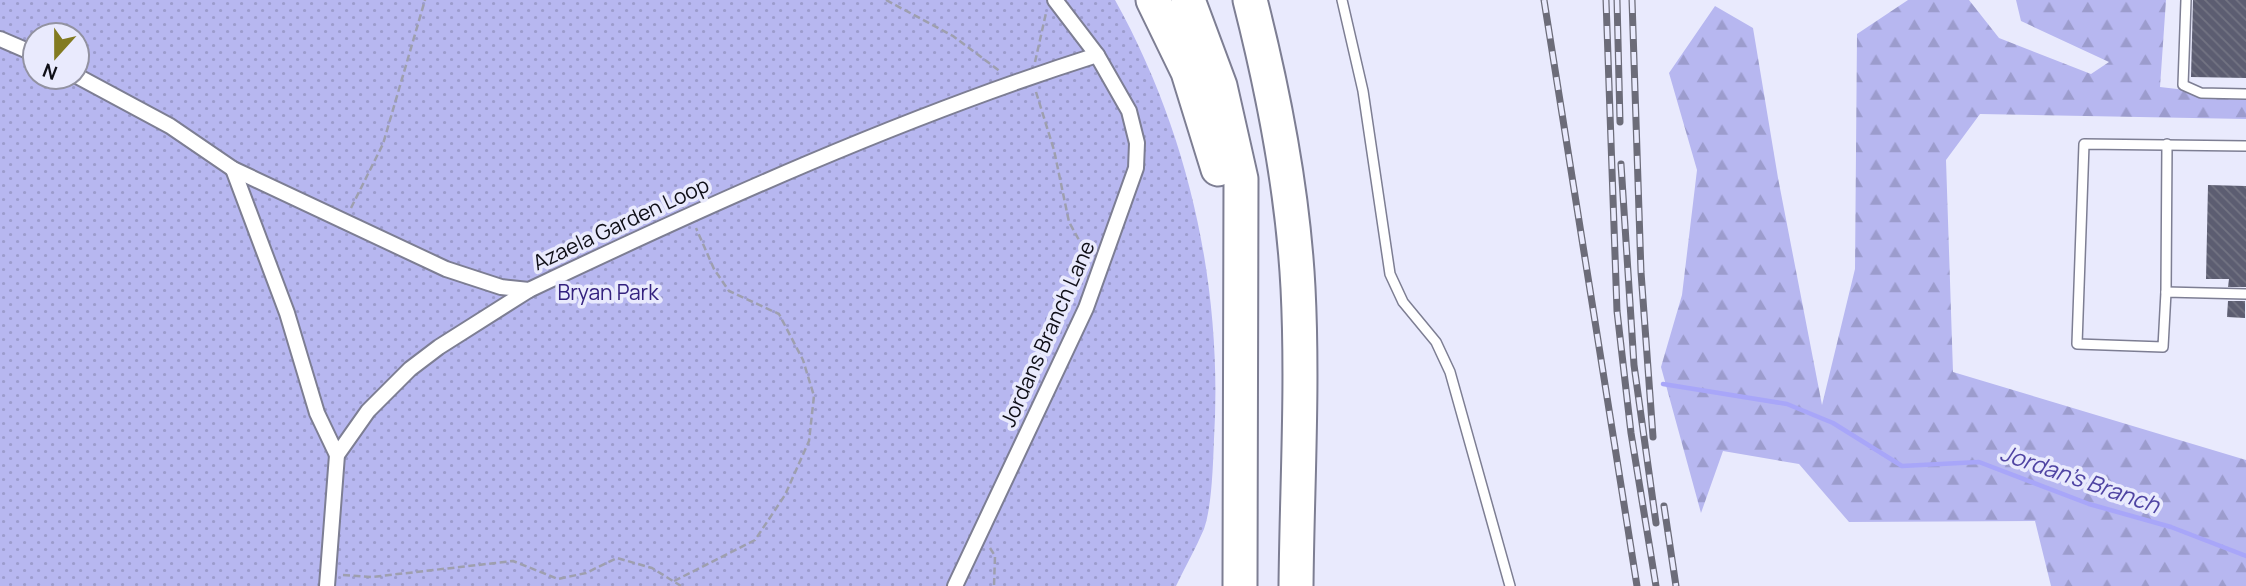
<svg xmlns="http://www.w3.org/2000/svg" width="2246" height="586" font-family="Manrope,sans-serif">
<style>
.forest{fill:url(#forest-firs)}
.park{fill:url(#park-dots);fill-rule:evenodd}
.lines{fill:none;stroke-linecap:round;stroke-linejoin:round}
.stream{stroke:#a8a6f9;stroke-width:4.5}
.building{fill:url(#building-back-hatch)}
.service-casing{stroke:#7d7e93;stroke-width:12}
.pedestrian-casing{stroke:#7d7e93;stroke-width:18}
.motorway-casing{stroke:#7d7e93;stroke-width:37}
.path{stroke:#9e9fae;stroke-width:2.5;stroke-dasharray:7 3.5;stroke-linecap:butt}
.service{stroke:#fff;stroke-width:9}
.pedestrian{stroke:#fff;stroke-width:14}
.motorway{stroke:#fff;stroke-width:33}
.rail-casing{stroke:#6c6c79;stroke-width:7}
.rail{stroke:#e9eafd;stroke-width:4.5;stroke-dasharray:13;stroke-linecap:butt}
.labels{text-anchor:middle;stroke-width:7;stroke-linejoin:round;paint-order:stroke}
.street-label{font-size:21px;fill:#0f0f17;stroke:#e9eafd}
.park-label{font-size:21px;fill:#33217e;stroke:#e9eafd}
.water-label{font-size:23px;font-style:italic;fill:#4f44a3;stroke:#e9eafd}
</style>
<defs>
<pattern id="forest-firs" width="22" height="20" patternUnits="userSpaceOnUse" patternTransform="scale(1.75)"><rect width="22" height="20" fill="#b7b7f0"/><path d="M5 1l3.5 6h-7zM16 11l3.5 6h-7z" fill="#9c9ccd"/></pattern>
<pattern id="park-dots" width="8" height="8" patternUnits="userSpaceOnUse" patternTransform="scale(1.75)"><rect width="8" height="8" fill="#b7b7f0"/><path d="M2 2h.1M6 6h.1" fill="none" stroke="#9c9ccd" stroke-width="1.8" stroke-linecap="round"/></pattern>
<pattern id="building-back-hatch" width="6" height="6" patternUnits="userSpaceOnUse" patternTransform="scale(1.75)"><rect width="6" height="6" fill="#5c5d71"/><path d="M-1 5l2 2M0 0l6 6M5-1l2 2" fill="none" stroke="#737483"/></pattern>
</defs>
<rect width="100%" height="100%" fill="#e9eafd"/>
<path class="forest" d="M1908 0H1969L1999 38 2091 74 2109 62 2021 21 2016 0H2166L2160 87 2246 97V119L1980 114 1946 160 1953 372 2246 460V586H2051L2035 521 1849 522 1799 464 1723 451 1701 513 1661 367 1682 295 1697 170 1669 73 1715 6 1753 28 1778 178 1822 405 1855 269 1857 34Z"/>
<path class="park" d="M0 0H1115C1189 133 1223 288 1214 439 1213 464 1212 506 1204 529 1196 548 1185 567 1176 586H0ZM35 35H77V77H35Z"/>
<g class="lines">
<path class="stream" d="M1663 384 1787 404 1833 423 1902 466 1979 462 2089 504 2171 527 2246 556"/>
</g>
<g class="building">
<path d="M2193 0H2246V78L2191 77Z"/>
<path d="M2208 185 2246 186V287H2228L2229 279H2206Z"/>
<path d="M2228 301H2245V318L2227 317Z"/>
</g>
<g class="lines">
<defs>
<g id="service">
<path d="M1342 0 1363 91 1390 274 1403 302 1436 342 1450 372 1510 586"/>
<path d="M2186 0 2183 85 2201 93 2246 94"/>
<path d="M2246 146 2084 144 2077 344 2163 347 2166 292 2246 294"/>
<path d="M2166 292 2167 144"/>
</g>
<g id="pedestrian">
<path d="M0 39 35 54"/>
<path d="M77 76 170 126 233 169 446 269 501 287 529 290C714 202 902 117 1097 55L1055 0"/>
<path d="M233 169 287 313 317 413 337 455"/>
<path d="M327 586 337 455 368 411 410 369 439 347 529 290"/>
<path d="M955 586 1086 308 1136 168 1137 143 1129 111 1097 55"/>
</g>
<g id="motorway">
<path d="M1153 0 1188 72 1218 169"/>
<path d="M1188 0 1220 86 1241 179 1240 586"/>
<path d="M1250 0C1274 94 1293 192 1298 288 1303 387 1297 487 1296 586"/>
</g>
</defs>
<use href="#service" class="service-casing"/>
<use href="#pedestrian" class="pedestrian-casing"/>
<use href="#motorway" class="motorway-casing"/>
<g class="path">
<path d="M886 0 953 36 1001 72"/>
<path d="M1035 62 1046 13"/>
<path d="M1036 92 1054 150 1069 222 1089 258"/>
<path d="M351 208 383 144 425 0"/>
<path d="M990 548 995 556 994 586"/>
<path d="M343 575 372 577 513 561 558 579 586 573 617 558 652 568 681 586"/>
<path d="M674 581 755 540 785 495 809 441 814 396 803 360 779 314 729 291 714 269 696 228"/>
</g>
<use href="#service" class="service"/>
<use href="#pedestrian" class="pedestrian"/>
<use href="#motorway" class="motorway"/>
<defs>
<g id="rail">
<path d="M1544 0 1637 586"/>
<path d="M1606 0 1617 311 1631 433 1656 586"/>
<path d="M1617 0 1620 122"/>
<path d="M1632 0 1641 272 1653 437"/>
<path d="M1621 164 1634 365 1656 523"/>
<path d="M1664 506 1676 586"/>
</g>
</defs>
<use href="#rail" class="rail-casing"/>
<use href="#rail" class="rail"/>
</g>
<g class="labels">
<g class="street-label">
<text transform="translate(621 224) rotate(-25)" y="7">Azaela Garden Loop</text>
<text transform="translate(1048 334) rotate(-66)" y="7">Jordans Branch Lane</text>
</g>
<g class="park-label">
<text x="608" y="300">Bryan Park</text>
</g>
<g class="water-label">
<text transform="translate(2080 479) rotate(19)" y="8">Jordan's Branch</text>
</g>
</g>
<g transform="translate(56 56) rotate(201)"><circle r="33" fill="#e9eafd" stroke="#9292a1" stroke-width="2"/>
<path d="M0-5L12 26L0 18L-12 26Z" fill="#827a20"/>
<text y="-10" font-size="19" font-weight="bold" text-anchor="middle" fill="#0f0f17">N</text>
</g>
</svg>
